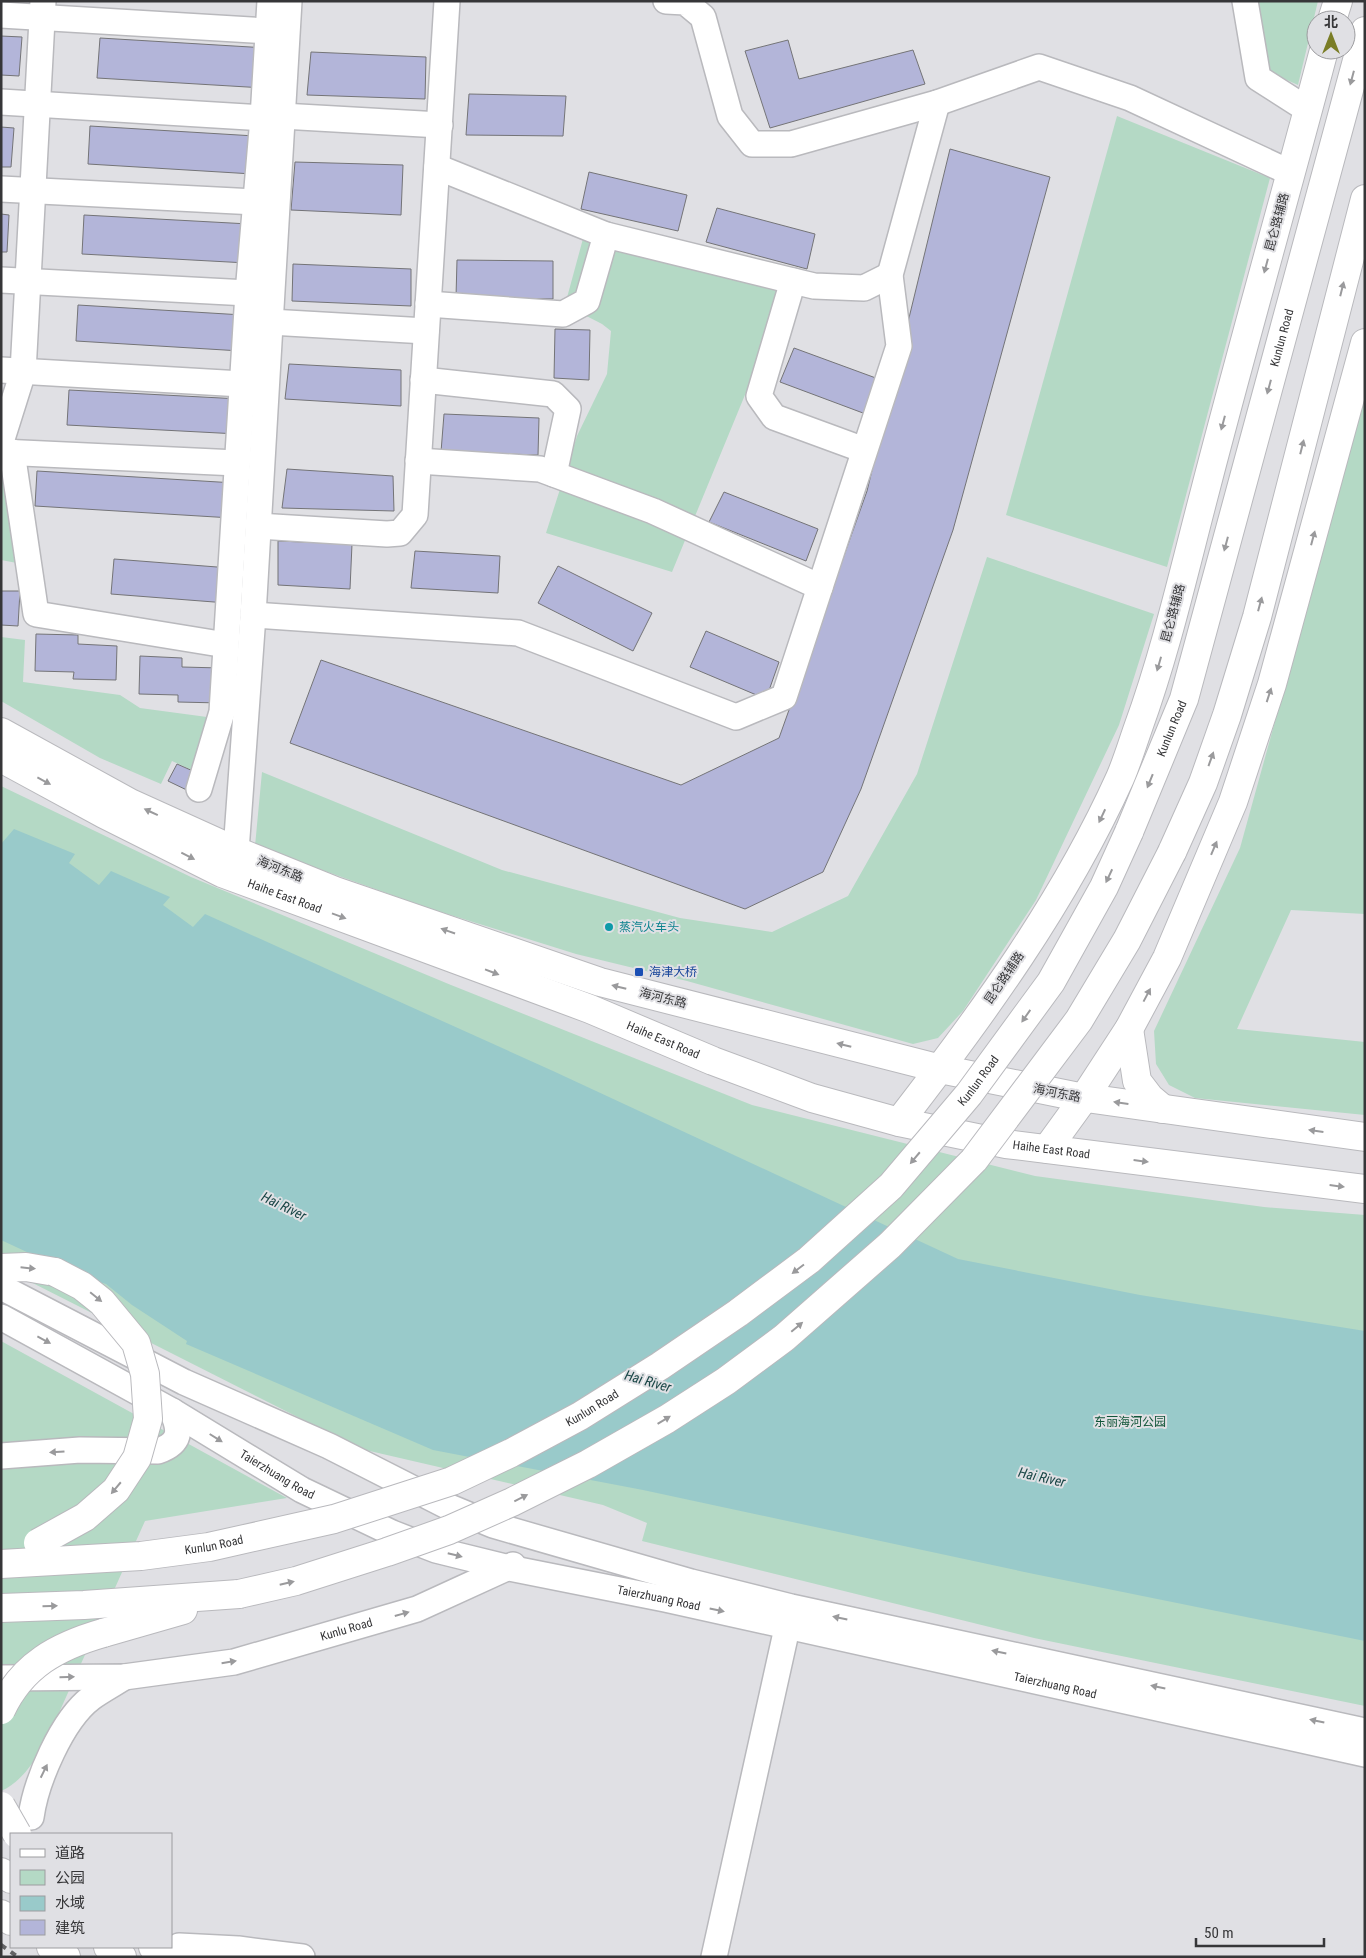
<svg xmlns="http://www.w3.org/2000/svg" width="1366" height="1958" font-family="'Roboto Condensed','Noto Sans SC',sans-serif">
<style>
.green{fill:#b4d9c5}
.water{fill:#99caca}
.building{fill:#b3b5d9;stroke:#747477}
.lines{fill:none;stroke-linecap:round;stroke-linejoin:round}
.minor-casing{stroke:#b9b9bd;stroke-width:28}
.major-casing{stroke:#b9b9bd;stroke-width:30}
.highway-casing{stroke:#b9b9bd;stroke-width:30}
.minor{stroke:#fff;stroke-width:25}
.major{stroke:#fff;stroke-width:28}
.highway{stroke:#fff;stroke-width:28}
.rail{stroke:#636365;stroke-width:4;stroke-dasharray:6 6;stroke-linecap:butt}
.highway-bridge-casing{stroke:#b9b9bd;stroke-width:30;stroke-linecap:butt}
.highway-bridge{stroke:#fff;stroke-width:28}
.oneway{fill:#9a9a9c}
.culture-dot{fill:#0f9aa8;stroke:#e0e0e4;stroke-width:2}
.transit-dot{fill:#1a4fb4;stroke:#e0e0e4;stroke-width:2}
.labels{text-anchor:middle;stroke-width:4;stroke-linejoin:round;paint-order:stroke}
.street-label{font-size:12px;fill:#363638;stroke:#e0e0e4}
.culture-label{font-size:12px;fill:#0d838f;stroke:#e0e0e4;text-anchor:start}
.transit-label{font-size:12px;fill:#164399;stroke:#e0e0e4;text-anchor:start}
.park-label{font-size:12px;fill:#115539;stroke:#e0e0e4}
.water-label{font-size:14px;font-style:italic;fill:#194646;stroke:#e0e0e4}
</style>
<rect width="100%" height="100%" fill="#e0e0e4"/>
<g class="green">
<path d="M1256 1H1318L1298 85 1269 72Z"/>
<path d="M1117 116 1270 178 1167 567 1006 515Z"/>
<path d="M584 235 789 288 672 572 546 533 577 436 607 374 611 331 602 324 565 305Z"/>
<path d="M1365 396V914L1291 910 1237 1029 1365 1042V1115L1195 1098 1169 1085 1156 1064 1154 1031 1240 848Z"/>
<path d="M1 470 17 563 1 560Z"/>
<path d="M987 557 1154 614 1119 725 1036 900 963 1011 938 1038 913 1044 687 981 576 954 428 908 255 846 262 772 502 870 680 918 772 932 848 896 917 774Z"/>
<path d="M1 637 25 640 23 682 120 695 140 708 207 717 219 721 207 777 172 761 161 784 100 758 1 701Z"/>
<path d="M1 786 191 877 451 985 752 1105 1035 1176 1264 1207 1365 1215V1706L1034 1638 642 1541 647 1523 603 1505 361 1449 1 1267Z"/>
<path d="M1 1341 287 1498 145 1521 45 1744C33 1762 22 1782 1 1791Z"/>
</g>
<path class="water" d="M14 829 75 854 69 863 99 885 111 871 170 897 163 905 193 927 205 914 553 1071 958 1259 1140 1295 1365 1331V1641L1034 1574 643 1490 433 1450 186 1344 187 1341 132 1305 106 1284 72 1273 1 1240V844Z"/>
<g class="building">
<path d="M1 36 22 37 19 76 1 75Z"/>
<path d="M100 38 267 48 264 88 97 78Z"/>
<path d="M788 40 799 79 913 50 925 84 770 128 745 51Z"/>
<path d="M311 52 426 57 425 99 307 95Z"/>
<path d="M469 94 566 96 563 136 466 135Z"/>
<path d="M90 126 255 136 253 174 88 164Z"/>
<path d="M1 127 14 128 11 167H1Z"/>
<path d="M950 149 1050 177 953 530 861 789 823 872 745 909 290 743 321 660 681 785 779 738 867 491Z"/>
<path d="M295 162 403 165 401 215 291 210Z"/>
<path d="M589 172 687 195 678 231 581 209Z"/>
<path d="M717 208 815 234 807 269 706 242Z"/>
<path d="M1 214 9 215 7 252H1Z"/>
<path d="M84 215 249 224 247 263 82 254Z"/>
<path d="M457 260 553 261V299L456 297Z"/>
<path d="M293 264 411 269V306L292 301Z"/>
<path d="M78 305 243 315 241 351 76 341Z"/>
<path d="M555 329 590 330 589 380 554 378Z"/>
<path d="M794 348 884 381 871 416 780 382Z"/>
<path d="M289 364 401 370V406L285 399Z"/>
<path d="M69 390 240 399 238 434 67 425Z"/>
<path d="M444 414 539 418 538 455 441 452Z"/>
<path d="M287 469 393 476 394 511 282 508Z"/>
<path d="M37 471 235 483 232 518 35 506Z"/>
<path d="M724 492 818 529 806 561 709 522Z"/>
<path d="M278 541 352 544 350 589 278 585Z"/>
<path d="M415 551 500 556 498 593 411 588Z"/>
<path d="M114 559 230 568 227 603 111 594Z"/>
<path d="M558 566 652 613 633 651 538 603Z"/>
<path d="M1 591H20L18 626 1 625Z"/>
<path d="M706 631 779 662 766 699 690 667Z"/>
<path d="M36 634 78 635V644L117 646 116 680 73 679 74 672 35 671Z"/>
<path d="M140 656 182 658V667L221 668 220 703 178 702V695L139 694Z"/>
<path d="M177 764 202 775 193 793 168 781Z"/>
</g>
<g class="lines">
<defs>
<g id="minor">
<path d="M666 1 685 2 703 17 730 116 752 144H791L937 103 1039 67 1130 98 1291 173"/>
<path d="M1245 1 1258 78 1308 110"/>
<path d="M1 15 268 31"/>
<path d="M1 102 263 118"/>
<path d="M282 116 440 125"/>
<path d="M437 167 606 235 793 281 814 286 864 288 890 275"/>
<path d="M1 189 256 202"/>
<path d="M1 280 248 293"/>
<path d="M793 281 759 396 774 417 864 450"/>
<path d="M428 304 563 314 587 301 606 235"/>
<path d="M270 322 426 331"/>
<path d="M1 370 242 384"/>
<path d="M423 380 553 394 568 409 554 474"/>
<path d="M1 442 23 372 43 1"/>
<path d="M1 452 237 463"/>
<path d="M12 452 36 614 226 645"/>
<path d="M418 461 540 469 653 511 820 587"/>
<path d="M258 526 387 534 400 533 415 515 447 1"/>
<path d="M253 615 518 633 736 717 784 697 899 346 890 275 937 103"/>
<path d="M199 789 222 712 248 293 263 118 270 1"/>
<path d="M236 851 253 615 289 1"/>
<path d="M1 1287 184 1382 329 1446 447 1506 493 1525 691 1582 791 1607 1365 1731"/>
<path id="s1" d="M1 1317 172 1411 302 1490 392 1533 436 1550 509 1568 665 1599 1365 1754"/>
<path d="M1 1456 80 1450 158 1451C181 1443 181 1431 172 1411"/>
<path id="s2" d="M1 1678 124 1677 234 1662 417 1609 513 1565"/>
<path d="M31 1817C36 1781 62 1720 91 1698 102 1690 114 1684 124 1677"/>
<path d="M179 1946 238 1949 302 1957"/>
<path d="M714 1957 791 1610"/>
</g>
<g id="major">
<path d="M1332 20 1338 1"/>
<path d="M1 732 130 803 236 851 335 891 600 982 945 1070 1079 1097 1365 1137"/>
<path id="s3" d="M1 758 104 814 222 873 590 1009 713 1061 812 1098 899 1122 1006 1144 1365 1189"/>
<path d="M1129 1029 1137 1081 1150 1098 1163 1109"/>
<path d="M899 1122C982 1015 1064 902 1120 778 1127 762 1132 745 1138 728 1166 651 1184 571 1205 491 1243 344 1285 197 1324 50"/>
<path d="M1047 1149 1084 1098 1129 1029 1167 958 1233 802 1272 684 1365 343"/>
</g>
<g id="highway">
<path id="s4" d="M1129 832 1184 699 1365 31"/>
<path d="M1172 852 1203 783 1227 715 1257 617 1365 199"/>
<path d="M1 1268 26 1267 55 1272"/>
<path d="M1 1608 84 1605 239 1594"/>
<path d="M103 1633 183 1610"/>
<path d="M1 1872 11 1879"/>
<path d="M1 1914 11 1921"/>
<path d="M51 1947 66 1957"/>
<path d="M108 1947 122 1957"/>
<path d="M153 1947 166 1957"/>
</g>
</defs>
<use href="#minor" class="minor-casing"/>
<use href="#major" class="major-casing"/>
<use href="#highway" class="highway-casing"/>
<use href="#minor" class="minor"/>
<use href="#major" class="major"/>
<use href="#highway" class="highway"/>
<path class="rail" d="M1 1945 18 1957"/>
<defs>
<g id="highway-bridge">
<path d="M38 1543 85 1517 116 1490 137 1458 148 1419 145 1374 136 1343 102 1302 82 1286 55 1272"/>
<path id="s5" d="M1 1564 141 1556 209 1547 334 1519 452 1481 511 1453 580 1416 660 1366 738 1313 809 1260 891 1186 969 1094 1051 982 1104 887 1129 832"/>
<path d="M239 1594 296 1581 387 1552 449 1530 512 1502 588 1464 667 1419 726 1381 784 1338 890 1245 974 1160 1079 1020 1127 940 1172 852"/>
<path d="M1 1710C22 1665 58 1646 103 1633"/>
<path d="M1 1806 17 1834"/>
</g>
</defs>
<use href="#highway-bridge" class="highway-bridge-casing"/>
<use href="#highway-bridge" class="highway-bridge"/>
</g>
<defs><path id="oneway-solid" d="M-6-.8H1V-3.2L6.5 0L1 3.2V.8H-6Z" transform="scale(1.25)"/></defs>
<g class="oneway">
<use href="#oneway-solid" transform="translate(1352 78) rotate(105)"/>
<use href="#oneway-solid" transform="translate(1266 266) rotate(105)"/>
<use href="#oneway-solid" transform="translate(1342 289) rotate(-76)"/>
<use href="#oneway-solid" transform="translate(1269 387) rotate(105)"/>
<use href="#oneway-solid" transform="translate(1223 423) rotate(105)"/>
<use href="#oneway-solid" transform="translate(1302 447) rotate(-76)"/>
<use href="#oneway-solid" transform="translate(1313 538) rotate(-75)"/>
<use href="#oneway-solid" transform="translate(1226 544) rotate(105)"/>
<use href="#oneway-solid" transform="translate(1260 604) rotate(-75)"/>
<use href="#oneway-solid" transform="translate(1159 664) rotate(106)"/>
<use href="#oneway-solid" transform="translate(1269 695) rotate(-72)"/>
<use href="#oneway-solid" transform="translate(1211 759) rotate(-70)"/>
<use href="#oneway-solid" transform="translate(44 781) rotate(28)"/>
<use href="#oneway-solid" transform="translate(1150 781) rotate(112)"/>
<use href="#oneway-solid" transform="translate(151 812) rotate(-155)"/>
<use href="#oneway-solid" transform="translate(1102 816) rotate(115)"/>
<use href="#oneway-solid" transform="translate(1214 848) rotate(-67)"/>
<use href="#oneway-solid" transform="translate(188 856) rotate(27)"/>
<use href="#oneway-solid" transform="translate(1109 876) rotate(115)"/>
<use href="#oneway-solid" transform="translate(339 916) rotate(20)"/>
<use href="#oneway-solid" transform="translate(448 931) rotate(-161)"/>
<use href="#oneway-solid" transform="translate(492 972) rotate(21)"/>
<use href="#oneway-solid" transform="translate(619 987) rotate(-166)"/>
<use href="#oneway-solid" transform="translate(1147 995) rotate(-62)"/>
<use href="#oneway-solid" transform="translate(1026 1016) rotate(125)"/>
<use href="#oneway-solid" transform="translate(844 1045) rotate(-166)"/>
<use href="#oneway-solid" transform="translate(1121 1103) rotate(-172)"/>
<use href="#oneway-solid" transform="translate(1316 1131) rotate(-172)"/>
<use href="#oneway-solid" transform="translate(915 1158) rotate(130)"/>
<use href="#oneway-solid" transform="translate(1141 1161) rotate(7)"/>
<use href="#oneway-solid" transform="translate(1337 1186) rotate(7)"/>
<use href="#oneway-solid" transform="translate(28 1268) rotate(6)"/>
<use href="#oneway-solid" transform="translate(798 1269) rotate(143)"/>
<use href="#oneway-solid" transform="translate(96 1297) rotate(39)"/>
<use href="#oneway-solid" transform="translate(797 1327) rotate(-40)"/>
<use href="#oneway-solid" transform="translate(44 1340) rotate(28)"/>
<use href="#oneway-solid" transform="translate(664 1420) rotate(-31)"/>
<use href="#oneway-solid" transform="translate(216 1438) rotate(32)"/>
<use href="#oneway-solid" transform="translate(57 1452) rotate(176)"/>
<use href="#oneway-solid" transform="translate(116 1488) rotate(130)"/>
<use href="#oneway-solid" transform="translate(521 1498) rotate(-27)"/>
<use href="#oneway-solid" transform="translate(455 1555) rotate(14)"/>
<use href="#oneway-solid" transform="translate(287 1583) rotate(-13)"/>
<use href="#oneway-solid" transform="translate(50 1606) rotate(-2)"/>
<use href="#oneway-solid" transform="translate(717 1610) rotate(12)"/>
<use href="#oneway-solid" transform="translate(402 1614) rotate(-16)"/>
<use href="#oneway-solid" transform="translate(840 1618) rotate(-168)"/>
<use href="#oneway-solid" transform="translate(999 1652) rotate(-168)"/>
<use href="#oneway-solid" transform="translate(229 1662) rotate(-9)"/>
<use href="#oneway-solid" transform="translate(67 1677) rotate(-1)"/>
<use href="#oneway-solid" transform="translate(1158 1687) rotate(-168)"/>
<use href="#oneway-solid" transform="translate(1317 1721) rotate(-168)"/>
<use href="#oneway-solid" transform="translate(44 1771) rotate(-64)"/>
</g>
<circle class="culture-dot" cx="609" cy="927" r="5"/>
<rect class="transit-dot" x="634" y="967" width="10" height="10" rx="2.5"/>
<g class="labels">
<g class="street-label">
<text transform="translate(1277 222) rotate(-75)" y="4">昆仑路辅路</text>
<text dy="4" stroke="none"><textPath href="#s4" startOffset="518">Kunlun Road</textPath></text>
<text transform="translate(1173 613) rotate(-75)" y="4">昆仑路辅路</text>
<text dy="4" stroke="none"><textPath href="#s4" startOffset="112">Kunlun Road</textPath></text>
<text transform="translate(280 869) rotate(22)" y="4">海河东路</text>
<text dy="4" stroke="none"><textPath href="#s3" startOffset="316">Haihe East Road</textPath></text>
<text transform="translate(1004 978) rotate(-56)" y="4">昆仑路辅路</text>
<text transform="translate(663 998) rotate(14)" y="4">海河东路</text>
<text dy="4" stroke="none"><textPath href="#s3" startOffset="721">Haihe East Road</textPath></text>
<text dy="4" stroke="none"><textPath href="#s5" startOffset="1129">Kunlun Road</textPath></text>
<text transform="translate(1057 1093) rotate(11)" y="4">海河东路</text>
<text dy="4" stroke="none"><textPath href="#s3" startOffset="1126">Haihe East Road</textPath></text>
<text dy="4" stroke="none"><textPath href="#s5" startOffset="619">Kunlun Road</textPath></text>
<text dy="4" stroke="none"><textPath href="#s1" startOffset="318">Taierzhuang Road</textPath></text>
<text dy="4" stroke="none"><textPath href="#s5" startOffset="214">Kunlun Road</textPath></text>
<text dy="4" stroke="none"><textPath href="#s1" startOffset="722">Taierzhuang Road</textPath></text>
<text dy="4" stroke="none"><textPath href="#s2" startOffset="351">Kunlu Road</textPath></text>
<text dy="4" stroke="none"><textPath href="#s1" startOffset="1128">Taierzhuang Road</textPath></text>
</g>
<g class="culture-label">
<text x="619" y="931">蒸汽火车头</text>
</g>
<g class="transit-label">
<text x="649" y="976">海津大桥</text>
</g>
<g class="park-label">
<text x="1130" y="1426">东丽海河公园</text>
</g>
<g class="water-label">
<text transform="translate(284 1206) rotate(26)" y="5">Hai River</text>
<text transform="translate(648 1381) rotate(16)" y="5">Hai River</text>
<text transform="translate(1042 1477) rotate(13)" y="5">Hai River</text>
</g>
</g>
<rect width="1366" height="1958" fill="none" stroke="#363638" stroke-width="5"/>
<rect x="10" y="1833" width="162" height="115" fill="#e0e0e4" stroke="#9c9c9f"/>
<rect x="20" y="1849" width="25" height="8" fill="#ffffff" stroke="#9c9c9f"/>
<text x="55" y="1858" font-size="15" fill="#363638">道路</text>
<rect x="20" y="1870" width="25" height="15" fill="#b4d9c5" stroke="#9c9c9f"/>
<text x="55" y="1883" font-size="15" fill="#363638">公园</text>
<rect x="20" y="1896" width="25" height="15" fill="#99caca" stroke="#9c9c9f"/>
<text x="55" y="1908" font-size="15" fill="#363638">水域</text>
<rect x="20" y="1920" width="25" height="15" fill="#b3b5d9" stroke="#9c9c9f"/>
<text x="55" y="1933" font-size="15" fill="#363638">建筑</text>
<g transform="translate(1331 35)"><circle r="24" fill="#e0e0e4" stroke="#9c9c9f"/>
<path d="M0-4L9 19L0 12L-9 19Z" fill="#7a7d26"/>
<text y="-8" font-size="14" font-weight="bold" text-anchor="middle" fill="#363638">北</text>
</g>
<path d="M1196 1938v8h128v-8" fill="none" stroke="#363638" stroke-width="2.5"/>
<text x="1204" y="1938" font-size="15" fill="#363638" stroke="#e0e0e4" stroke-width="4" paint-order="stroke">50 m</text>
</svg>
